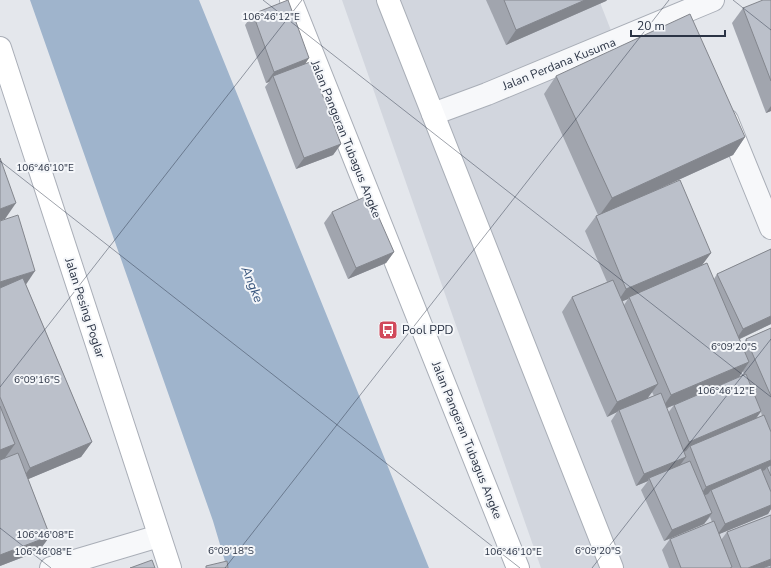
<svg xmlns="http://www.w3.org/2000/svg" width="771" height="568" font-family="'Nunito Sans',sans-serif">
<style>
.built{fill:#d2d6de}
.water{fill:#9fb4cc}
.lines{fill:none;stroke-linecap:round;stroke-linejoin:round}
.street-casing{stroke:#a9aeb7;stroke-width:24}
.secondary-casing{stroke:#a9aeb7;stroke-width:24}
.street{stroke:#f7f8fa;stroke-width:22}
.secondary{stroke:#fff;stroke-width:22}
.wall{fill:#a1a5ae;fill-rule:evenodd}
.shaded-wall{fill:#83868d}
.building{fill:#bbc0ca;stroke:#83868d}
.ticks{fill:none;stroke:#2b3445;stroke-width:1;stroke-opacity:0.45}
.labels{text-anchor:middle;stroke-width:4;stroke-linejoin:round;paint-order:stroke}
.street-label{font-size:12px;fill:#2b3445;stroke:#f4f6f9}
.poi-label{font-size:12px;fill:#2b3445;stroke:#f4f6f9;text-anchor:start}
.water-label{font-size:13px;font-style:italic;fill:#34527a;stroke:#f4f6f9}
.ticks-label{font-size:10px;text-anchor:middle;fill:#2b3445;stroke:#f4f6f9;stroke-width:4;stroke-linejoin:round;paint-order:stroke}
</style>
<rect width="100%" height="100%" fill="#e4e7ec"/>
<path class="built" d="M342 0H599L771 436V568H541Z"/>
<path class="water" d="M30 0H199L429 568H227L213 521Z"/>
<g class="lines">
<defs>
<g id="street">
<path d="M433 114 487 94 713 0"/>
<path d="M727 120 771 228"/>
<path d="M51 568 159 536"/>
</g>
<g id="secondary">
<path d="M291 0 518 568"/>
<path d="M388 0 612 568"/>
<path d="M0 48 170 568"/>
</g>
</defs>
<use href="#street" class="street-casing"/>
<use href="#secondary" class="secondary-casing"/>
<use href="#street" class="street"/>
<use href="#secondary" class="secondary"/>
</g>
<g class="wall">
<path d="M486 0H607L606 1 506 45Z"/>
<path d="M771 0V111L766 113 732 23 743 8Z"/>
<path d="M253 14 305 64 341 144 333 155 296 169 265 87 269 82 266 83 245 25Z"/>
<path d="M556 76 745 137 733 155 663 187 711 253 701 266 714 279 717 274 771 249V324L740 339 742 345 746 339 771 328V509L768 514 719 534 721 540 727 532 771 568H669L662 550 670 539 712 522 710 517 704 524 664 541 641 490 648 481 636 486 611 421 617 412 607 417 562 312 572 297 607 282 585 231 596 216 598 215 544 94ZM628 299 624 305 622 301ZM743 371 744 375 690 398 739 377ZM652 392 654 396 647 398ZM674 405 668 413 667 408ZM761 412 762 416 756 418Z"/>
<path d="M332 212 394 252 386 263 348 279 324 223Z"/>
<path d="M0 221 26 285 92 442 81 457 28 479 50 536 39 551 0 566Z"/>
</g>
<g class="shaded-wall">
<path d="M585 0H607L606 1 506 45 516 30Z"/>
<path d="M309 58 302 69 273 76 269 82 266 83 274 72Z"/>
<path d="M771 106V111L766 113Z"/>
<path d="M745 137 733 155 599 216 612 198Z"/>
<path d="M341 144 333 155 296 169 304 158Z"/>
<path d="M16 203 5 219 0 221V209Z"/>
<path d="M394 252 386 263 348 279 356 268Z"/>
<path d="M711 253 700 268 629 297 628 299 616 304 626 289Z"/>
<path d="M35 271 25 286 0 294V282Z"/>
<path d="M771 316V324L735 341 743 329Z"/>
<path d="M749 362 739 377 660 411 671 395Z"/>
<path d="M658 384 647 399 619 410 617 412 607 417 617 402Z"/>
<path d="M761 411 753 423 690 446 686 451 681 453 689 442Z"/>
<path d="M92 442 81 457 19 483 30 468Z"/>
<path d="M15 444 2 462 0 463V450Z"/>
<path d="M686 457 678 468 649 478 648 481 636 486 644 474Z"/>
<path d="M771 460V468L767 467 765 470 712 492 711 490 708 494 698 498 706 487Z"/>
<path d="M771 505V509L768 514 717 535 725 524Z"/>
<path d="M712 513 704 524 664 541 672 530Z"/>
<path d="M50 536 39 551 0 566V555Z"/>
<path d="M771 559V567L769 568H748Z"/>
</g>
<g class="building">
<path d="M288 0 309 58 274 72 253 14Z"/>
<path d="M504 0H585L516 30Z"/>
<path d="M763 0H771V81L743 8Z"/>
<path d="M690 14 745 137 612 198 556 76Z"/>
<path d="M310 62 341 144 304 158 273 76Z"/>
<path d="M0 158 16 203 0 209Z"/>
<path d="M680 180 711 253 626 289 596 216Z"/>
<path d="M369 195 394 252 356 268 332 212Z"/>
<path d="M18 215 35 271 0 282V221Z"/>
<path d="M771 249V316L743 329 717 274Z"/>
<path d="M707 263 749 362 671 395 629 297Z"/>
<path d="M23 278 92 442 30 468 0 397V288Z"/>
<path d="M613 280 658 384 617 402 572 297Z"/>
<path d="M771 328V396L746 339Z"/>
<path d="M746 374 761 411 689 442 674 405Z"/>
<path d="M661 393 686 457 644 474 619 410Z"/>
<path d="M0 406 15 444 0 450Z"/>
<path d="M764 415 771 432V460L706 487 690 446Z"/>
<path d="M18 453 50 536 0 555V460Z"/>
<path d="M690 461 712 513 672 530 649 478Z"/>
<path d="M771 465V476L767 467Z"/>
<path d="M761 468 771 492V505L725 524 711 490Z"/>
<path d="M771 515V559L748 568H741L727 532Z"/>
<path d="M714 521 732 567 730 568H681L670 539Z"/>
<path d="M152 560 155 568H130Z"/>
<path d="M227 561 228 568H206V566Z"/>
<path d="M771 565V568H762Z"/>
</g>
<path class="ticks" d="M263 0 771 397M733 0 771 30M0 161 520 568M0 387 302 0M0 528 51 568M225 568 669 0M592 568 771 339"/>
<defs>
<symbol id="bus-square" viewBox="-11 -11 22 22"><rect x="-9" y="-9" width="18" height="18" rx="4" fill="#d1495b" stroke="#f4f6f9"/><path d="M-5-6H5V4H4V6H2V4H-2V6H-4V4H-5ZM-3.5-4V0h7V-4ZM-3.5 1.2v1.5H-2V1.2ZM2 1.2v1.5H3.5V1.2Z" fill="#fff"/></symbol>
</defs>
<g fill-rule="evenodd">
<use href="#bus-square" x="377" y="319" width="22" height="22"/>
</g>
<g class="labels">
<g class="street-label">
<text transform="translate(559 64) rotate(-22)" y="4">Jalan Perdana Kusuma</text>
<text transform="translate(346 139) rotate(68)" y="4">Jalan Pangeran Tubagus Angke</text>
<text transform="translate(85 308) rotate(72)" y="4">Jalan Pesing Poglar</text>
<text transform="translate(467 440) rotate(68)" y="4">Jalan Pangeran Tubagus Angke</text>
</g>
<g class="poi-label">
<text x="402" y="334">Pool PPD</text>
</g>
<g class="water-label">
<text transform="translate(253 284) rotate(68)" y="5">Angke</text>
</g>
</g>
<g class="ticks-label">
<text x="271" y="20">106°46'12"E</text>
<text x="45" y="171">106°46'10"E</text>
<text x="734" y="350">6°09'20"S</text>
<text x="37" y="383">6°09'16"S</text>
<text x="726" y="394">106°46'12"E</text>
<text x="45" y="538">106°46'08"E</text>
<text x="231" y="554">6°09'18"S</text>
<text x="598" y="554">6°09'20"S</text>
<text x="43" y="555">106°46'08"E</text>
<text x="513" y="555">106°46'10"E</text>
</g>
<path d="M631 30v6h94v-6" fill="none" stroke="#2b3445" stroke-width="2"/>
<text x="637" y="30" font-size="12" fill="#2b3445" stroke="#f4f6f9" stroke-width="3" paint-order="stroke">20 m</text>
</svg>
